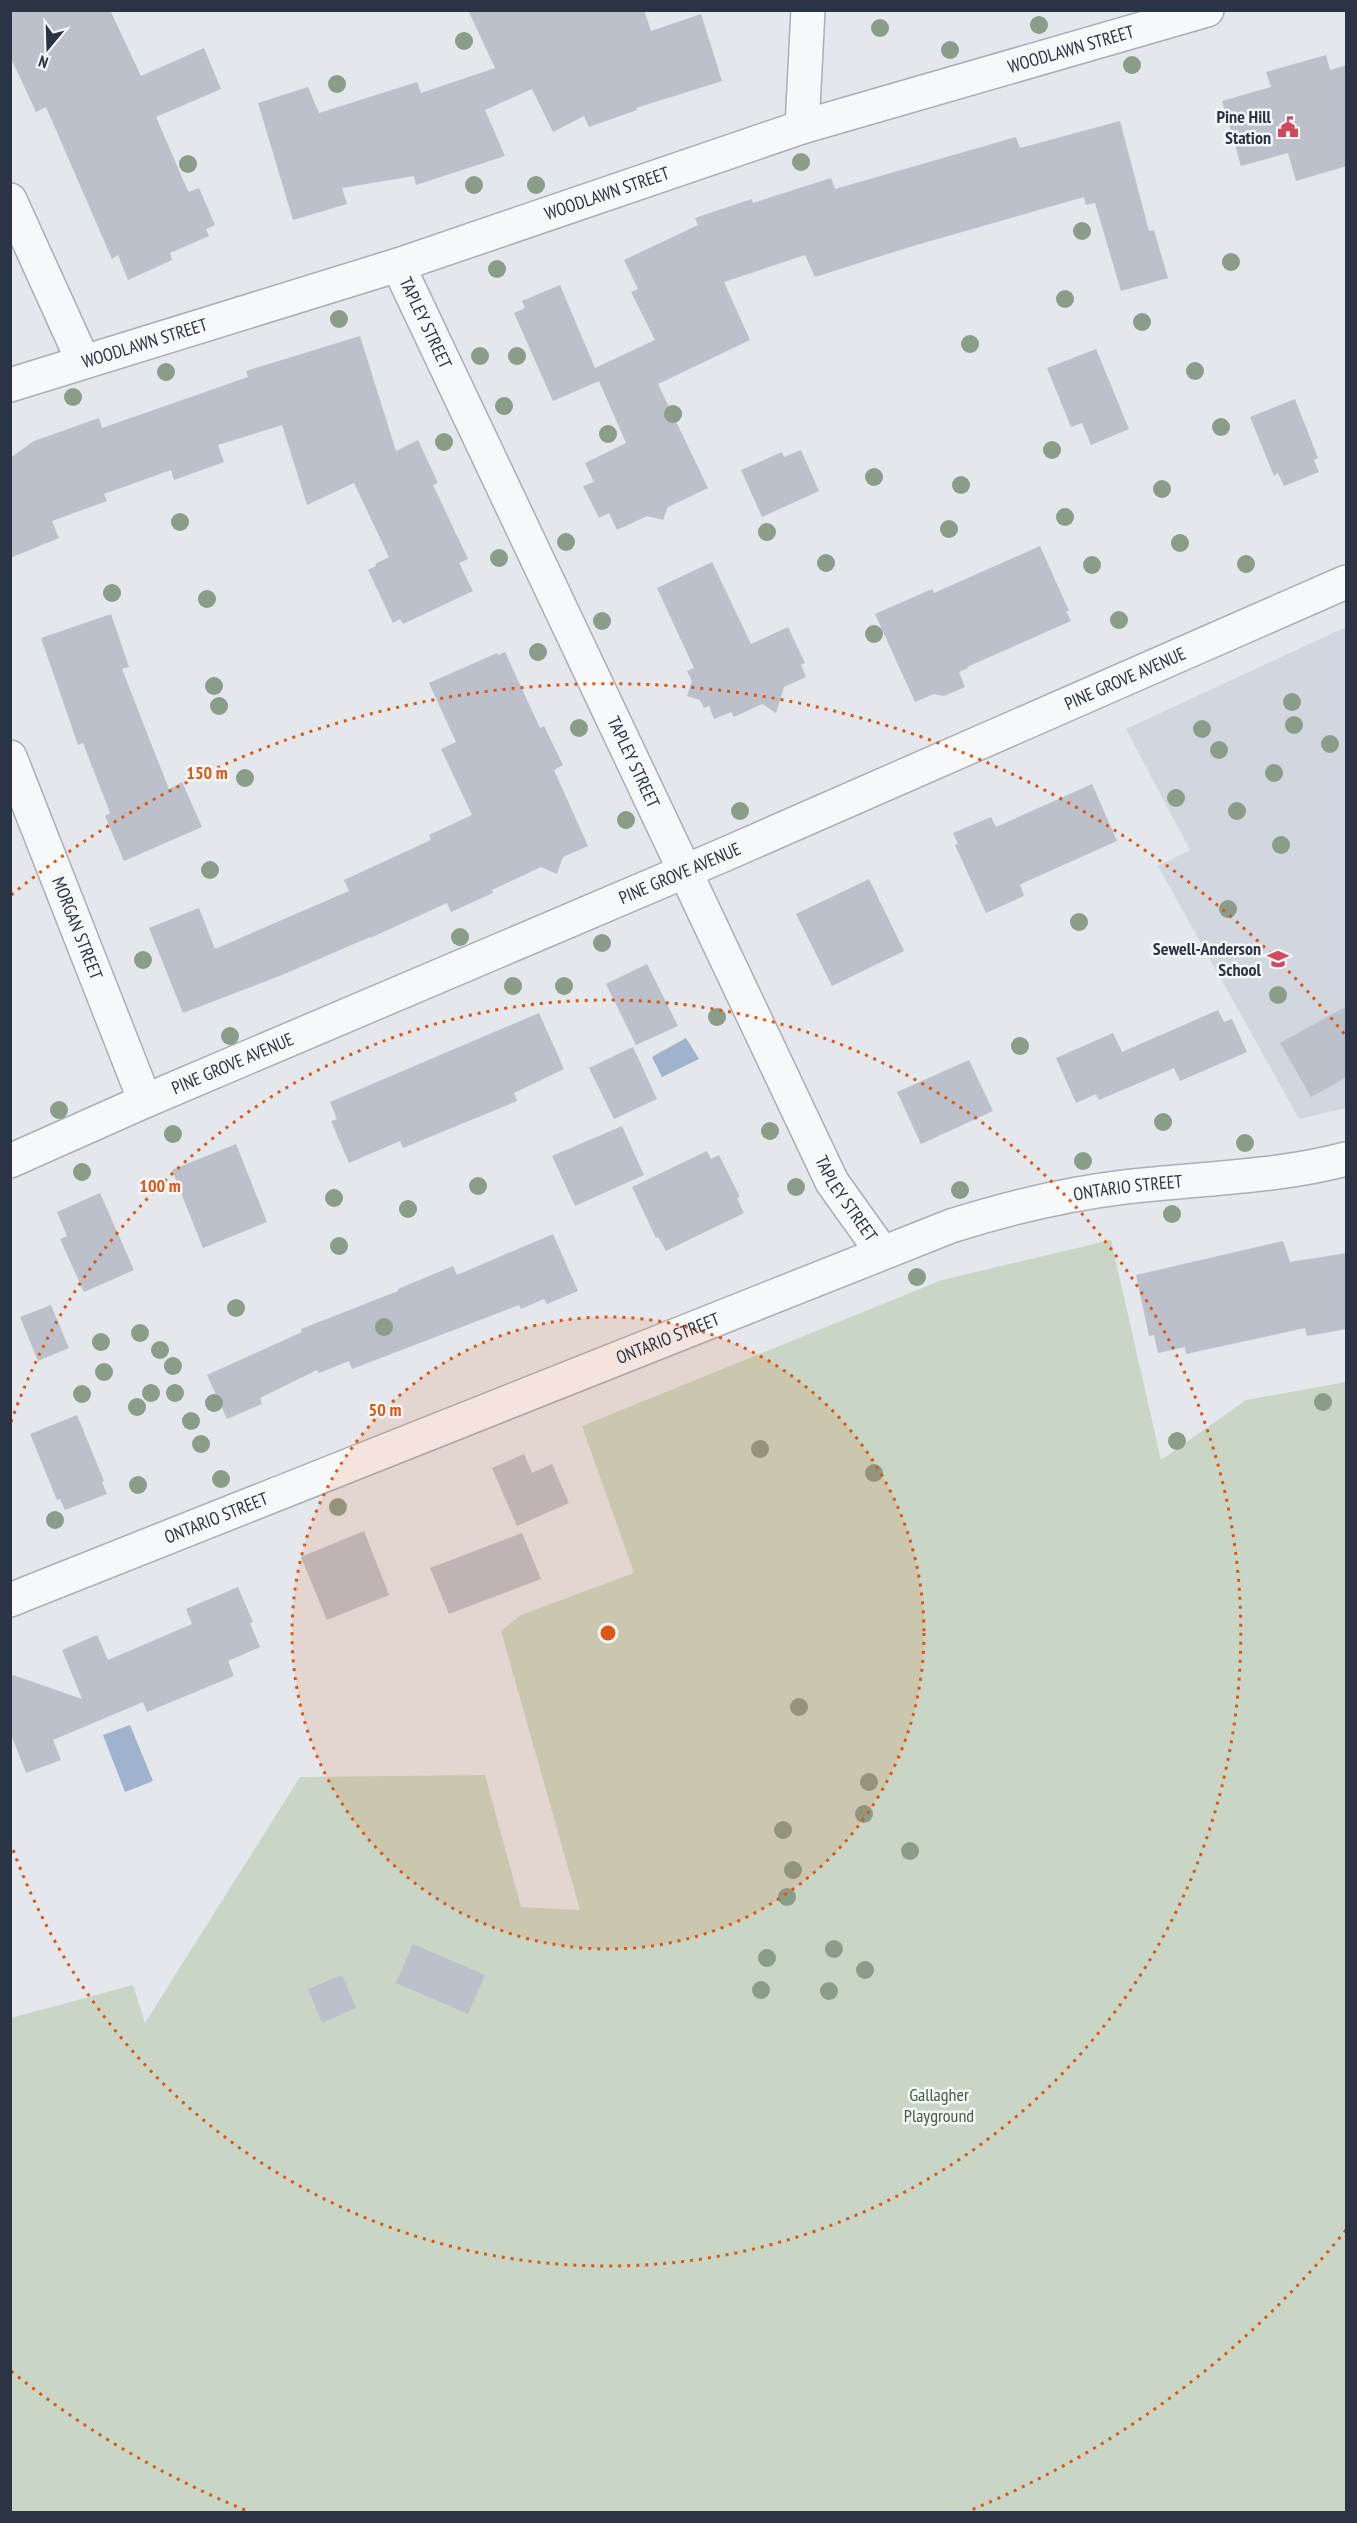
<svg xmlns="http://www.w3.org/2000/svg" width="1357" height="2523" font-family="'PT Sans Narrow',sans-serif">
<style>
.built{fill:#d2d6de}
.green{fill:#c9d6c5}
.water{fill:#9fb4cc}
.building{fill:#bbc0ca}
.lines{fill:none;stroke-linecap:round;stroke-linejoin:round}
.minor-casing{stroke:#a9aeb7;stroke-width:36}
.minor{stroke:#f7f8fa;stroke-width:33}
.tree{fill:#899d89}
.ring{fill:none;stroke:#df570f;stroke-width:3;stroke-dasharray:3 6}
.labels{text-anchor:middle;stroke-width:5;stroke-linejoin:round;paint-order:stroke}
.street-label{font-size:18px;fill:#2b3445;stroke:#f4f6f9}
.poi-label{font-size:18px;font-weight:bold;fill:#2b3445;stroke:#f4f6f9;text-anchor:end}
.park-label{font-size:18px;fill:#3f6138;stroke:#f4f6f9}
.centre{fill:#df570f;stroke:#f4f6f9;stroke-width:3}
.ring-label{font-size:18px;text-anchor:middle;font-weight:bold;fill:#df570f;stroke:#f4f6f9;stroke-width:5;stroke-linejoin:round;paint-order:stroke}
</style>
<rect width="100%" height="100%" fill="#e4e7ec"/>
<path class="built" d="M1346 627V1108L1299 1119 1158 866 1190 850 1126 729Z"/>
<path class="green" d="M1111 1240 1161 1460 1246 1400 1346 1382V2512H11V2018L133 1985 145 2023 300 1777 485 1775 521 1907 580 1910 501 1631 521 1615 634 1573 582 1426 942 1280Z"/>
<g class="water">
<path d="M686 1038 699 1059 662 1077 652 1057Z"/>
<path d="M130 1725 153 1781 125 1792 103 1735Z"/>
</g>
<g class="building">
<path d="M10 10H110L141 76 204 48 221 89 156 117 187 189 189 192 199 188 215 225 206 229 209 236 170 253 172 260 128 280 118 255 112 259 46 107 36 112 10 56Z"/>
<path d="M468 10H644L651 31 701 14 722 81 636 108 637 110 589 127 584 116 553 132 532 89 485 110 505 156 416 185 414 176 342 188 347 204 293 220 258 103 308 87 319 113 417 82 421 93 495 68Z"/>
<path d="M1326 55 1330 70 1347 65V166L1296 181 1288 153 1241 166 1222 101 1271 87 1266 72Z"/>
<path d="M1120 121 1149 231 1154 230 1168 278 1121 291 1095 203 1086 205 1084 197 913 246 815 277 805 255 724 282 750 340 658 384 708 488 668 507 663 520 647 516 617 530 609 513 599 518 583 486 594 482 585 463 626 443 599 381 553 401 514 313 525 308 522 301 560 285 595 368 655 340 631 292 638 289 624 260 698 225 695 218 752 199 753 203 831 178 835 189 1016 137 1020 148Z"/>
<path d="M360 336 396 451 418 440 438 483 433 485 468 559 459 563 473 591 403 624 400 619 393 623 368 570 376 566 375 564 389 557 354 483 307 505 282 425 218 445 224 462 174 480 171 470 104 494 107 501 52 521 59 538 10 558V458L34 441 99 418 102 428 248 377 246 371Z"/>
<path d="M1096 349 1129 429 1091 445 1082 423 1071 427 1047 368Z"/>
<path d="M1295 399 1318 458 1314 460 1319 472 1284 486 1278 473 1274 476 1250 417Z"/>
<path d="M801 450 819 491 762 517 741 470 782 452 784 457Z"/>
<path d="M1040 546 1069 611H1066L1071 621 967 667 968 668 959 672 965 687 944 696 934 694 915 702 875 614 932 589 934 593Z"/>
<path d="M712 562 751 644 788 627 805 663 801 665 806 677 784 687 776 713 762 704 734 717 731 712 714 719 709 706 704 708 700 700 687 696 692 681 687 671 694 668 657 588Z"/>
<path d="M111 614 129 667 122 669 169 789 182 782 202 827 124 861 105 816 110 813 83 743 78 745 41 638Z"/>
<path d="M505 652 540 728 544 726 563 765 554 770 588 846 563 857 557 874 541 867 492 890 493 893 451 912 447 903 370 938V937L282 975 183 1013 149 928 199 908 215 949 349 891 344 880 431 840 429 835 472 815 441 749 456 742 429 683 497 653 498 655Z"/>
<path d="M1092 784 1117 841 1023 883 1020 885 1024 896 986 913 955 845 958 844 953 833 991 817 996 827Z"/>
<path d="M869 879 904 951 832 986 796 914Z"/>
<path d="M647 964 678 1026 636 1045 606 984Z"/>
<path d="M1347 1006V1077L1311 1097 1280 1043Z"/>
<path d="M1218 1010 1224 1022 1232 1019 1247 1052 1180 1081 1174 1068 1099 1100 1096 1094 1076 1103 1056 1058 1113 1033 1122 1052Z"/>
<path d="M539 1013 564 1069 514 1093 517 1101 403 1148 400 1141 349 1163 331 1121 337 1119 330 1102Z"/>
<path d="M633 1047 657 1099 614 1119 589 1068Z"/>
<path d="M969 1060 993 1111 921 1144 897 1092Z"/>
<path d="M622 1126 644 1175 575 1206 552 1156Z"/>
<path d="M236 1144 267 1222 203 1248 172 1170Z"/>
<path d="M707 1151 711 1159 719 1155 740 1197 737 1198 744 1213 666 1251 658 1237 656 1238 632 1187Z"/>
<path d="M100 1193 134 1270 84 1292 60 1239 67 1236 57 1212Z"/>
<path d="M553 1234 578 1291 547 1304 544 1299 521 1309 519 1305 352 1369 349 1361 319 1373 317 1370 260 1398 262 1404 227 1419 207 1375 302 1332 301 1329 398 1291V1289L453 1266 457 1275Z"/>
<path d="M1283 1241 1290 1262 1347 1253V1329L1307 1336 1305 1328 1186 1354 1185 1347 1158 1353 1154 1335 1149 1336 1136 1275Z"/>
<path d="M51 1305 69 1348 38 1361 20 1317Z"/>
<path d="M77 1415 104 1481 102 1482 107 1494 65 1510 60 1499 57 1500 30 1434Z"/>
<path d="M524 1454 532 1473 552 1464 569 1503 517 1526 492 1468Z"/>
<path d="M364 1531 389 1595 327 1620 301 1557Z"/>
<path d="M522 1533 541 1579 449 1614 430 1568Z"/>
<path d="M238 1587 253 1622 250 1623 260 1647 228 1661 234 1676 147 1712 143 1702 53 1740 61 1760 26 1773 10 1732V1674L82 1699 62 1650 97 1635 108 1660 192 1624 186 1609Z"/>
<path d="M413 1944 485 1975 468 2014 396 1983Z"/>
<path d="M342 1975 356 2008 322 2023 308 1989Z"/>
</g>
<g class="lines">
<defs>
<g id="minor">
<path d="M802 127 808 10"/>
<path d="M10 200 83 361"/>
<path id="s1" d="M398 265 832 1182 882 1252"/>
<path id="s2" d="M10 385 398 265 802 127 1207 10"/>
<path id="s3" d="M10 757 145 1101"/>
<path id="s4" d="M10 1161 145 1101 721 856 1346 582"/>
<path id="s5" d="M10 1600 951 1226C1008 1208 1065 1194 1125 1187 1199 1178 1274 1178 1346 1159"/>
</g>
</defs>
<use href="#minor" class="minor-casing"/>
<use href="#minor" class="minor"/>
</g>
<g class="tree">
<circle cx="1039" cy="25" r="9"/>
<circle cx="880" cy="28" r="9"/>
<circle cx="464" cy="41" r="9"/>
<circle cx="950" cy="50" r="9"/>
<circle cx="1132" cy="65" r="9"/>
<circle cx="337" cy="84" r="9"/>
<circle cx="801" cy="162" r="9"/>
<circle cx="188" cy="164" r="9"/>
<circle cx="474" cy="185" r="9"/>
<circle cx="536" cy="185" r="9"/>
<circle cx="1082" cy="231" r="9"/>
<circle cx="1231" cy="262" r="9"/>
<circle cx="497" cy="269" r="9"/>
<circle cx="1065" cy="299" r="9"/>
<circle cx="339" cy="319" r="9"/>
<circle cx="1142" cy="322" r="9"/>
<circle cx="970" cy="344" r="9"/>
<circle cx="480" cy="356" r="9"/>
<circle cx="517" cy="356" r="9"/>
<circle cx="1195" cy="371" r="9"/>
<circle cx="166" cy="372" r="9"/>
<circle cx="73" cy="397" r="9"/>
<circle cx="504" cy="406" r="9"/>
<circle cx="673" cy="414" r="9"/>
<circle cx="1221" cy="427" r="9"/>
<circle cx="608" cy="434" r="9"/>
<circle cx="444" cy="442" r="9"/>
<circle cx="1052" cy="450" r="9"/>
<circle cx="874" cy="477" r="9"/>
<circle cx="961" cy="485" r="9"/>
<circle cx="1162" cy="489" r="9"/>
<circle cx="1065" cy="517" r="9"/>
<circle cx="180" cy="522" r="9"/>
<circle cx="949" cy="529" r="9"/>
<circle cx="767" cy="532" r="9"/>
<circle cx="566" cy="542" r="9"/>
<circle cx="1180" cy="543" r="9"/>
<circle cx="499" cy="558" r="9"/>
<circle cx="826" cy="563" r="9"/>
<circle cx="1246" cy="564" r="9"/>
<circle cx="1092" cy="565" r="9"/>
<circle cx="112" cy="593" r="9"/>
<circle cx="207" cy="599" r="9"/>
<circle cx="1119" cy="620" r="9"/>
<circle cx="602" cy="621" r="9"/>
<circle cx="874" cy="634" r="9"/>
<circle cx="538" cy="652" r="9"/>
<circle cx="214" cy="686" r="9"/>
<circle cx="1292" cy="702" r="9"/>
<circle cx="219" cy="706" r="9"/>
<circle cx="1294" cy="725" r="9"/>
<circle cx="579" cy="728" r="9"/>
<circle cx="1202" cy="729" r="9"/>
<circle cx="1330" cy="744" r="9"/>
<circle cx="1219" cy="750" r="9"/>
<circle cx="1274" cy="773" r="9"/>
<circle cx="245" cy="778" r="9"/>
<circle cx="1176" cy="798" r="9"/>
<circle cx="740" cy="811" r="9"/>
<circle cx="1237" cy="811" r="9"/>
<circle cx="626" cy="820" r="9"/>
<circle cx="1281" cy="845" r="9"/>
<circle cx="210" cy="870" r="9"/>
<circle cx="1228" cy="909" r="9"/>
<circle cx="1079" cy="922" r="9"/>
<circle cx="460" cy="937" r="9"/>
<circle cx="602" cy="943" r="9"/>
<circle cx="143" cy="960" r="9"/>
<circle cx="513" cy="986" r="9"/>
<circle cx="564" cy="986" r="9"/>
<circle cx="1278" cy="995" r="9"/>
<circle cx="717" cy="1017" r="9"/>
<circle cx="230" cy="1036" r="9"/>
<circle cx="1020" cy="1046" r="9"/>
<circle cx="59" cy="1110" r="9"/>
<circle cx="1163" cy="1122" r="9"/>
<circle cx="770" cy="1131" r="9"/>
<circle cx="173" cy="1134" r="9"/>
<circle cx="1245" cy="1143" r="9"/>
<circle cx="1083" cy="1161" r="9"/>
<circle cx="82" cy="1172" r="9"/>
<circle cx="478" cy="1186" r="9"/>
<circle cx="796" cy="1187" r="9"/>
<circle cx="960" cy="1190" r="9"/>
<circle cx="334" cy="1198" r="9"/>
<circle cx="408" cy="1209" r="9"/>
<circle cx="1172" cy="1214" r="9"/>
<circle cx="339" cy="1246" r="9"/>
<circle cx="917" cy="1277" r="9"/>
<circle cx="236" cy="1308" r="9"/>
<circle cx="384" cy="1327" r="9"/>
<circle cx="140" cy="1333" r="9"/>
<circle cx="101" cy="1342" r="9"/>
<circle cx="160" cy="1350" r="9"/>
<circle cx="173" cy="1366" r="9"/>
<circle cx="104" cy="1372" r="9"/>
<circle cx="151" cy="1393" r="9"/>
<circle cx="175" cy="1393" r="9"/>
<circle cx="82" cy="1394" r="9"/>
<circle cx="1323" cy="1402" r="9"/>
<circle cx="214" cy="1403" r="9"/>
<circle cx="137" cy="1407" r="9"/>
<circle cx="191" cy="1421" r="9"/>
<circle cx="1177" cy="1441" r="9"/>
<circle cx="201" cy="1444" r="9"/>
<circle cx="760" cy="1449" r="9"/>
<circle cx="874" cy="1473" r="9"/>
<circle cx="221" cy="1479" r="9"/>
<circle cx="138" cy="1485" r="9"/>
<circle cx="338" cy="1507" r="9"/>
<circle cx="55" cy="1520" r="9"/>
<circle cx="799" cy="1707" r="9"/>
<circle cx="869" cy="1782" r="9"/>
<circle cx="864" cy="1814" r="9"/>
<circle cx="783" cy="1830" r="9"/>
<circle cx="910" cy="1851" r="9"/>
<circle cx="793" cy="1870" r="9"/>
<circle cx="787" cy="1897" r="9"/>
<circle cx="834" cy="1949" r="9"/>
<circle cx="767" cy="1958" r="9"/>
<circle cx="865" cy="1970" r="9"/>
<circle cx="761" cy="1990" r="9"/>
<circle cx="829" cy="1991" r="9"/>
</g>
<circle cx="608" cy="1633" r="316" fill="#df570f" fill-opacity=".12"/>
<g class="ring">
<circle cx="608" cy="1633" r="316"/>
<path d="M11 1422A633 633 0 1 1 11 1844"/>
<path d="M1346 2230A949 949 0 0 1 971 2510M245 2510A949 949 0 0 1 11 2371M11 895A949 949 0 0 1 1346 1036"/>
</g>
<defs>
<symbol id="civic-bare" viewBox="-9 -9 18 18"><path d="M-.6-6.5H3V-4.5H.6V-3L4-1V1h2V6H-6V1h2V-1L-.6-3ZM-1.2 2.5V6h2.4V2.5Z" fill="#d1495b" stroke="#f4f6f9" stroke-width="2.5" paint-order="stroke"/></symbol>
<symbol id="school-bare" viewBox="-9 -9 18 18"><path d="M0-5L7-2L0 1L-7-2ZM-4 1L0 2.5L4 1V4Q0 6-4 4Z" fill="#d1495b" stroke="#f4f6f9" stroke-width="2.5" paint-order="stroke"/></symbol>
</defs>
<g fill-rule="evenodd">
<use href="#civic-bare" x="1273" y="112" width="30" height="30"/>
<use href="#school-bare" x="1263" y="944" width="30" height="30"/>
</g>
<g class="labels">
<g class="street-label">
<text dy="6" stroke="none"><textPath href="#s2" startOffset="1113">WOODLAWN STREET</textPath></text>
<text dy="6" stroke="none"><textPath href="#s2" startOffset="627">WOODLAWN STREET</textPath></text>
<text dy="6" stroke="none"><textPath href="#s1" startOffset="64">TAPLEY STREET</textPath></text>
<text dy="6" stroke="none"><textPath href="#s2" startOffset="141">WOODLAWN STREET</textPath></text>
<text dy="6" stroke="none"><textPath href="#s4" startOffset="1215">PINE GROVE AVENUE</textPath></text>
<text dy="6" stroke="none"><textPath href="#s1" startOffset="550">TAPLEY STREET</textPath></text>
<text dy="6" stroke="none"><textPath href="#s4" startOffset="729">PINE GROVE AVENUE</textPath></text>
<text dy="6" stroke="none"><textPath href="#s3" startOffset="184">MORGAN STREET</textPath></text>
<text dy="6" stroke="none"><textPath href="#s4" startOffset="243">PINE GROVE AVENUE</textPath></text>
<text dy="6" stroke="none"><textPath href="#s5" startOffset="1194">ONTARIO STREET</textPath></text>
<text dy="6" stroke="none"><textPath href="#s1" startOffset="1036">TAPLEY STREET</textPath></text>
<text dy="6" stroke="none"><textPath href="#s5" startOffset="708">ONTARIO STREET</textPath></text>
<text dy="6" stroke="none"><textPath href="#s5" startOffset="222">ONTARIO STREET</textPath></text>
</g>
<g class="poi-label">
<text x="1271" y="123">Pine Hill<tspan x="1271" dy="21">Station</tspan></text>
<text x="1261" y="955">Sewell-Anderson<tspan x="1261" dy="21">School</tspan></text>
</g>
<g class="park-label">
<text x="939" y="2101">Gallagher<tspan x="939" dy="21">Playground</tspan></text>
</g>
</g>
<circle cx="608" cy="1633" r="9" class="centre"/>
<g class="ring-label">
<text x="207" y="779">150 m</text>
<text x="160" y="1192">100 m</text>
<text x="385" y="1416">50 m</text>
</g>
<rect width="1357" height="2523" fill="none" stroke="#2b3445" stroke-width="24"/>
<g transform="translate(48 48) rotate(199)" stroke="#f4f6f9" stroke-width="4.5" paint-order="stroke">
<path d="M0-4.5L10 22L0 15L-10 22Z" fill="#2b3445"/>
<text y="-9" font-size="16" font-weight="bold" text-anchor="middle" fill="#2b3445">N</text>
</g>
</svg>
